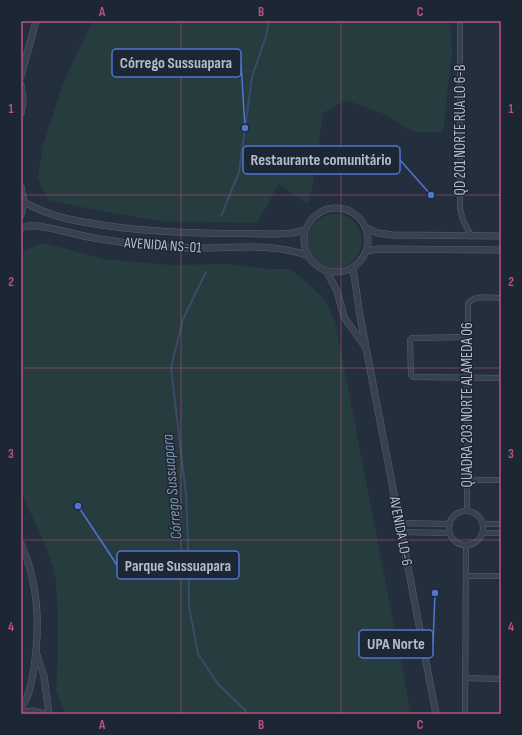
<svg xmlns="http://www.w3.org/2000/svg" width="522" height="735" font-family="'Sofia Sans Condensed',sans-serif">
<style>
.green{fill:#263c3f}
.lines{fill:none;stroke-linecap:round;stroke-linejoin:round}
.stream{stroke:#394c67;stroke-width:2}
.minor-casing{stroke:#565f6c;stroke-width:6}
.tertiary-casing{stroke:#565f6c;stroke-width:7}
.minor{stroke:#38414e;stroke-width:5}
.tertiary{stroke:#38414e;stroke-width:6}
.grid{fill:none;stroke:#bd5182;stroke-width:1;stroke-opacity:0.55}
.labels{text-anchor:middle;stroke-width:3;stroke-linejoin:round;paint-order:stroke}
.street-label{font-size:15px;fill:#b4bcc9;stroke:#1d2633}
.water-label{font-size:16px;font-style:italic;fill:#7c92b1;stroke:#1d2633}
.leader{fill:none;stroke:#5274d3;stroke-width:1.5}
.callout-dot{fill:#5274d3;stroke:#1d2633;stroke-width:1.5}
.callout{fill:#1d2633;stroke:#5274d3;stroke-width:1.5}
.callout-label{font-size:16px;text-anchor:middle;font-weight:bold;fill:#b4bcc9}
.neatline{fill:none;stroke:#bd5182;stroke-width:1.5}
.grid-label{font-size:13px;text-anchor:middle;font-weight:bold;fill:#bd5182}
</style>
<rect width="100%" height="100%" fill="#242f3e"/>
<g class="green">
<path d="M92 21H450L452 51 443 132H413L384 114 346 100 323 113 314 179 308 204 279 184 257 223 158 221 100 211 48 200 38 178 43 145 63 84Z"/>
<circle cx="335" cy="241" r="27"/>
<path d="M44 243 104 259 170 265 226 264 267 269H290L311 286 324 299 335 321 411 714H66L56 691 58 655V618L56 582 53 568 43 539 21 493V251Z"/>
</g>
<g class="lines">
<g class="stream">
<path d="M221 216 239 172 252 77 266 36 269 21"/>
<path d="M206 272 183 319 171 367 186 495 188 540 189 606 198 654 218 684 245 710 247 714"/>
</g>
<defs>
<g id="minor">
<path d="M460 21V209L463 220 471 236"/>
<path d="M468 337 412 338 410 340 411 375 413 377 501 378"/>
<path d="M467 480H501"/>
<circle cx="466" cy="528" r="17"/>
<path d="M467 511 468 304C474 294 490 298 501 298"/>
<path d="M400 523 450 524"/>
<path d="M483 524H501"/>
<path d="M401 532 450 533"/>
<path d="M483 533H501"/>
<path d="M466 576H501"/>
<path d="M465 678 501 679"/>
<path d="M465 714 466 545"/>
</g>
<g id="tertiary">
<path d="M21 76 36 21"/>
<path d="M21 85 23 100 21 113"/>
<path d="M21 187 24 202 21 215"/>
<path d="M24 202C48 216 74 221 102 225 160 234 218 233 276 234L293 233 305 230"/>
<circle cx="336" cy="240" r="32"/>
<path d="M21 228 28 226H38C59 229 79 236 100 239 130 244 161 247 191 248 229 249 270 242 306 255"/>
<path d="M366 228 378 233 393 235 501 236"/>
<path d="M366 251 379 249 501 250"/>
<path d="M353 268 360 316 436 714"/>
<path d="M327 272 337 291 344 317 364 345"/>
<path d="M21 544C39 584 40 625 34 668 31 683 30 696 21 708"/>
<path d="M37 655 44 676 49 714"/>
<path d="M21 712 33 711 45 714"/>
</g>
</defs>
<use href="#minor" class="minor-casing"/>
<use href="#tertiary" class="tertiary-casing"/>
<use href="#minor" class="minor"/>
<use href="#tertiary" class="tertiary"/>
</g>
<path class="grid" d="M181 21V714M341 21V714M21 195H501M21 368H501M21 540H501"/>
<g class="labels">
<g class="street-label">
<text transform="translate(460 130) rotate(-90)" y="5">QD 201 NORTE RUA LO 6-B</text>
<text transform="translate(163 245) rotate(4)" y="5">AVENIDA NS-01</text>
<text transform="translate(467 405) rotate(-90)" y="5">QUADRA 203 NORTE ALAMEDA 06</text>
<text transform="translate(401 531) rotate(79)" y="5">AVENIDA LO-6</text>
</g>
<g class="water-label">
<text transform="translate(171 487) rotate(-95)" y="6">Córrego Sussuapara</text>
</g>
</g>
<path class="leader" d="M245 128L241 63M431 195L400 160M78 506L117 565M435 593L433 644"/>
<g class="callout-dot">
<circle cx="245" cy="128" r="4"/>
<circle cx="431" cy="195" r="4"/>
<circle cx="78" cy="506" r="4"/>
<circle cx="435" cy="593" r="4"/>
</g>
<g class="callout">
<rect x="112" y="49" width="129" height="28" rx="4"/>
<rect x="243" y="146" width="157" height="28" rx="4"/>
<rect x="117" y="551" width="122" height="28" rx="4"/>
<rect x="359" y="630" width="74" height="28" rx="4"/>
</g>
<g class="callout-label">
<text x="176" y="68">Córrego Sussuapara</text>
<text x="321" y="165">Restaurante comunitário</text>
<text x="178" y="571">Parque Sussuapara</text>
<text x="396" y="649">UPA Norte</text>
</g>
<rect width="522" height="735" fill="none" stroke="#1d2633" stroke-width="44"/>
<rect x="22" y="22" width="478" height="691" class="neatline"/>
<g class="grid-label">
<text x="102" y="16">A</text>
<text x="261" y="16">B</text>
<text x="420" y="16">C</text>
<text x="11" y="113">1</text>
<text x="511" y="113">1</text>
<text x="11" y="286">2</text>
<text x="511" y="286">2</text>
<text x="11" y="458">3</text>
<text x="511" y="458">3</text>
<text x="11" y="631">4</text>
<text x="511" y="631">4</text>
<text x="102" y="729">A</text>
<text x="261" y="729">B</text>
<text x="420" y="729">C</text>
</g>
</svg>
